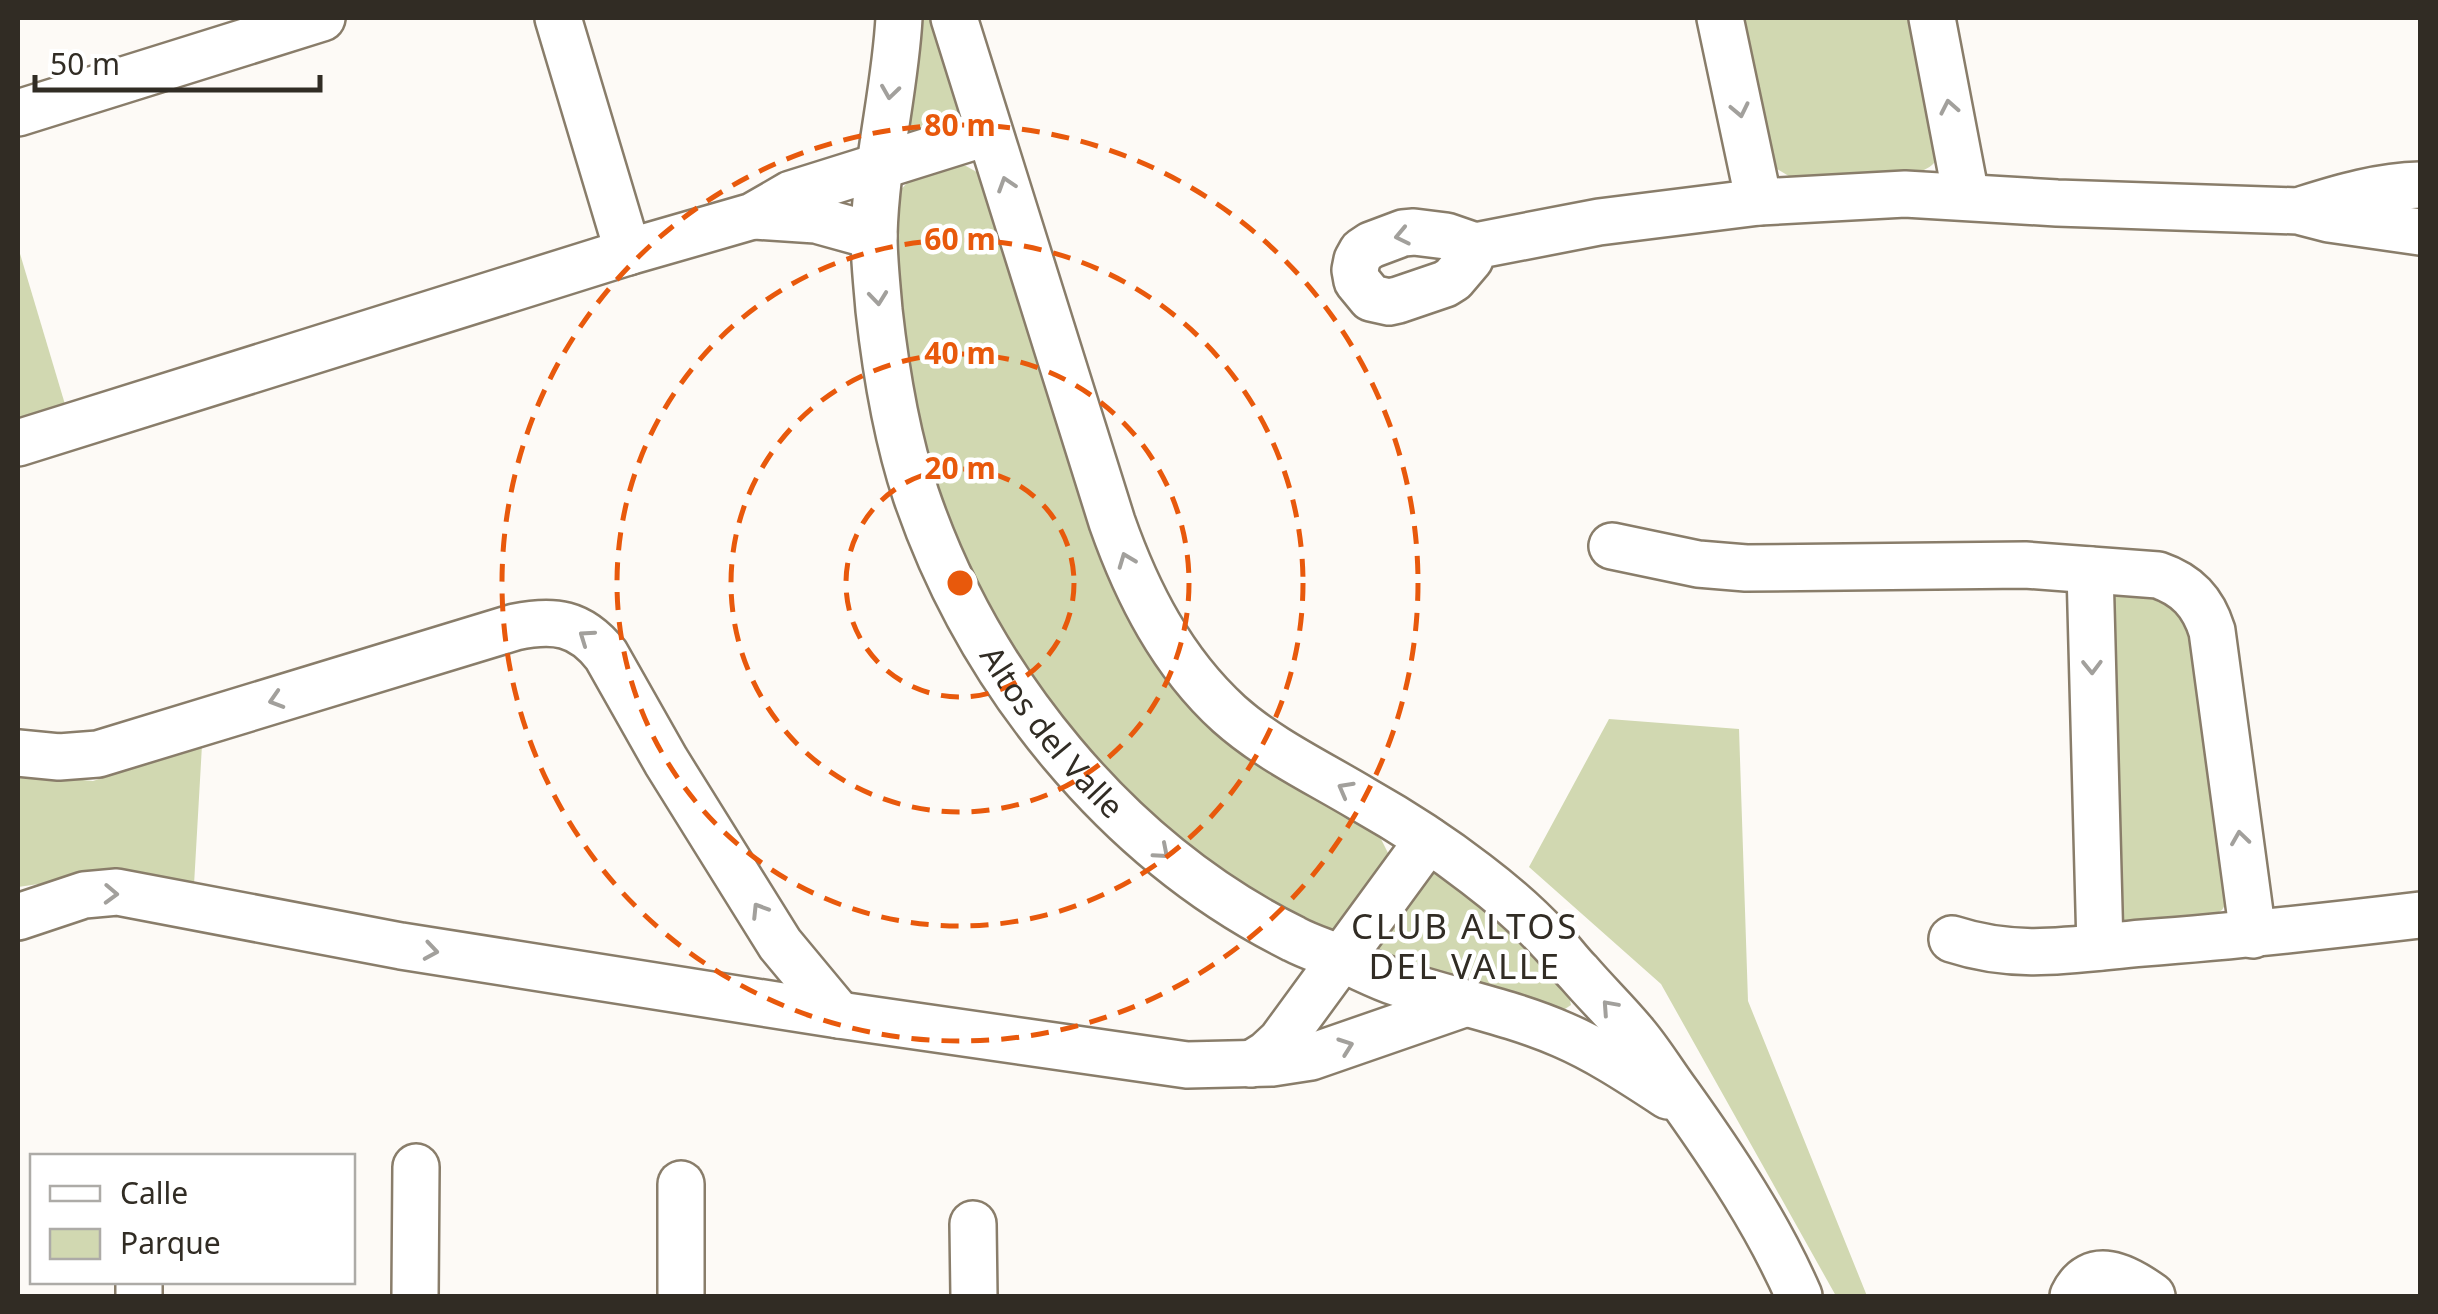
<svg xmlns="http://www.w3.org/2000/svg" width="2438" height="1314" font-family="'Noto Sans',sans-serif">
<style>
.green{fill:#d1d8b1}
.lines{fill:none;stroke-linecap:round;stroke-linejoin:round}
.minor-casing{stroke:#897d6a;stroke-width:50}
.minor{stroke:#fff;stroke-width:45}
.oneway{stroke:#a2a09c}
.ring{fill:none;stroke:#e8590c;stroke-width:5;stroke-dasharray:18 12}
.labels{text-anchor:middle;stroke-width:9;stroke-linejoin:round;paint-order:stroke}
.street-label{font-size:32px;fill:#312c24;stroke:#fff}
.neighbourhood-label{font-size:35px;letter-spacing:2.5px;fill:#312c24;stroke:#fff}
.centre{fill:#e8590c;stroke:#fff;stroke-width:5}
.ring-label{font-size:30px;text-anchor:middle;font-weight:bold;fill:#e8590c;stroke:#fff;stroke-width:9;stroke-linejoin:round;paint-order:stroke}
</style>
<rect width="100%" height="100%" fill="#fdfaf6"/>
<g class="green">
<path d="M916 18H939L960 107 955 115 929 137 903 134Z"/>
<path d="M1737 18H1913C1919 45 1946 139 1936 160 1932 168 1922 170 1916 174L1797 181 1777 169 1768 156Z"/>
<path d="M939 165 966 166 982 175 1228 740 1280 779 1343 815 1366 825 1380 837 1388 853 1385 868 1337 934 1312 927 1276 907 1248 886 1216 868 1152 818 1098 765 1006 651 938 513 896 325 894 197 907 183Z"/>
<path d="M18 247 67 411 18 426Z"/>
<path d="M2127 586 2188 610 2230 897 2222 910 2208 919 2119 928 2105 604 2114 587Z"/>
<path d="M1609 719 1739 729 1748 1001 1867 1296H1836L1661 984 1529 867Z"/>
<path d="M202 745 194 885 122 872 18 887V774L93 781Z"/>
<path d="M1432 871 1446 876 1561 981 1567 987 1571 1005 1565 1009H1557L1382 955 1376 940Z"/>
</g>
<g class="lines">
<defs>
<g id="minor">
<path d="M558 18 628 252"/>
<path id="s1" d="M899 18C895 91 876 160 874 235 874 260 877 285 879 310 886 373 896 435 916 495 979 680 1117 851 1294 939 1309 947 1326 952 1342 959 1361 967 1379 977 1398 983 1452 1001 1511 1012 1563 1035 1600 1051 1634 1074 1668 1096"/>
<path d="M954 18 1112 522C1137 593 1172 662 1229 714 1268 749 1317 772 1362 799 1401 821 1440 846 1476 874 1501 893 1527 915 1549 939 1560 950 1568 962 1579 973 1597 994 1617 1013 1635 1035 1651 1054 1664 1076 1679 1096 1724 1159 1768 1225 1799 1296"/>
<path d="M1720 18 1759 202"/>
<path d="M1932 18 1966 196"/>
<path d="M18 113 322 18"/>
<path d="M2304 209C2342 197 2380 186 2420 185"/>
<path d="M755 216 816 220 874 236"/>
<path d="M1475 246 1470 259 1453 279 1445 284 1398 300 1389 302 1371 298 1357 281 1355 270 1357 260 1362 251 1371 245 1403 233 1414 232 1446 236 1475 246 1599 222 1759 202 1905 194 2057 203 2298 211 2329 219 2420 232"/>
<path d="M18 443 628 252 753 216 791 194 989 132"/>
<path d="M1612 546 1698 564 1746 568 2025 565 2158 575C2187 585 2203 602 2212 631L2253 935"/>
<path d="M2090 570 2100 947"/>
<path d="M18 753 59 757 98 754 515 627C554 619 580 622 606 655L666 761 780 944 839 1015"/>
<path d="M18 917 84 895 117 892 401 946 839 1015 1187 1065 1272 1063 1311 1057 1464 1004"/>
<path d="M1952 939C2019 961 2075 949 2143 943 2236 936 2328 926 2420 915"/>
<path d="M1251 1064 1267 1054 1281 1041 1428 840"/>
<path d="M973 1224 974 1296"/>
<path d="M139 1282V1296"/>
<path d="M415 1296 416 1167"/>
<path d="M681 1296V1184"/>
<path d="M2073 1296C2091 1258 2126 1277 2152 1296"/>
</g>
</defs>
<use href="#minor" class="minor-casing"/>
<use href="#minor" class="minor"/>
</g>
<defs><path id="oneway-chevron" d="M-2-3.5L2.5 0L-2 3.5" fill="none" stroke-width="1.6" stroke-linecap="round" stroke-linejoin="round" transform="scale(2.5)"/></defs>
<g class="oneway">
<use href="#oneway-chevron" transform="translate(890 92) rotate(98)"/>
<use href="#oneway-chevron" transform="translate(1949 107) rotate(-101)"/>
<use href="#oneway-chevron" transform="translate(1740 110) rotate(78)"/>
<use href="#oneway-chevron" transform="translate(1006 184) rotate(-108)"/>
<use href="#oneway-chevron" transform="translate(1402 236) rotate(168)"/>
<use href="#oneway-chevron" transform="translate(878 298) rotate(84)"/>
<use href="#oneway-chevron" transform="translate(1126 560) rotate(-111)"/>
<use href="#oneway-chevron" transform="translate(586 637) rotate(-145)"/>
<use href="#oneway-chevron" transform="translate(2092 667) rotate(89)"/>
<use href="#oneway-chevron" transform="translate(276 700) rotate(163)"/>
<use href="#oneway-chevron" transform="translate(1345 789) rotate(-151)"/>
<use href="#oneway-chevron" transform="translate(2240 838) rotate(-98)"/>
<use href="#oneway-chevron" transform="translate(1162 852) rotate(41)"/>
<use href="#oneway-chevron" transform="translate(111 894) rotate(2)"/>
<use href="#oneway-chevron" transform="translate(759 910) rotate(-122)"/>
<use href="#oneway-chevron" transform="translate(431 951) rotate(9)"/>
<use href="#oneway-chevron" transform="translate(1609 1007) rotate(-132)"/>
<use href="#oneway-chevron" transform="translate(1346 1046) rotate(-20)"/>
</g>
<g class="ring">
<circle cx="960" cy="583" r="114"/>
<circle cx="960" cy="583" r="229"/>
<circle cx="960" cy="583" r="343"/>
<circle cx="960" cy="583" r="458"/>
</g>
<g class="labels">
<g class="street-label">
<text dy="11" stroke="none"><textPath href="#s1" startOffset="758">Altos del Valle</textPath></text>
</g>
<g class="neighbourhood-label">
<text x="1465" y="939">CLUB ALTOS<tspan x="1465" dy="40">DEL VALLE</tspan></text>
</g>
</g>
<circle cx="960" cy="583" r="15" class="centre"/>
<g class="ring-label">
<text x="960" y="136">80 m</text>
<text x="960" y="250">60 m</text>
<text x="960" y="364">40 m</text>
<text x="960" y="479">20 m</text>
</g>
<rect width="2438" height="1314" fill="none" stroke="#312c24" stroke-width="40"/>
<rect x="30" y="1154" width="325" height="130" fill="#ffffff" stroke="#adaba7" stroke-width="2.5"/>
<rect x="50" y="1186" width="50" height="15" fill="#ffffff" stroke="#adaba7" stroke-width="2.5"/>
<text x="120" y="1204" font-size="30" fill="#312c24">Calle</text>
<rect x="50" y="1229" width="50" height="30" fill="#d1d8b1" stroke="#adaba7" stroke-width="2.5"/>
<text x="120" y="1254" font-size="30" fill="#312c24">Parque</text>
<path d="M35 75v15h285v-15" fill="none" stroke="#312c24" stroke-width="5"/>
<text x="50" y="75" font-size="30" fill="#312c24" stroke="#ffffff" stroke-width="8" paint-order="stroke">50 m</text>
</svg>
